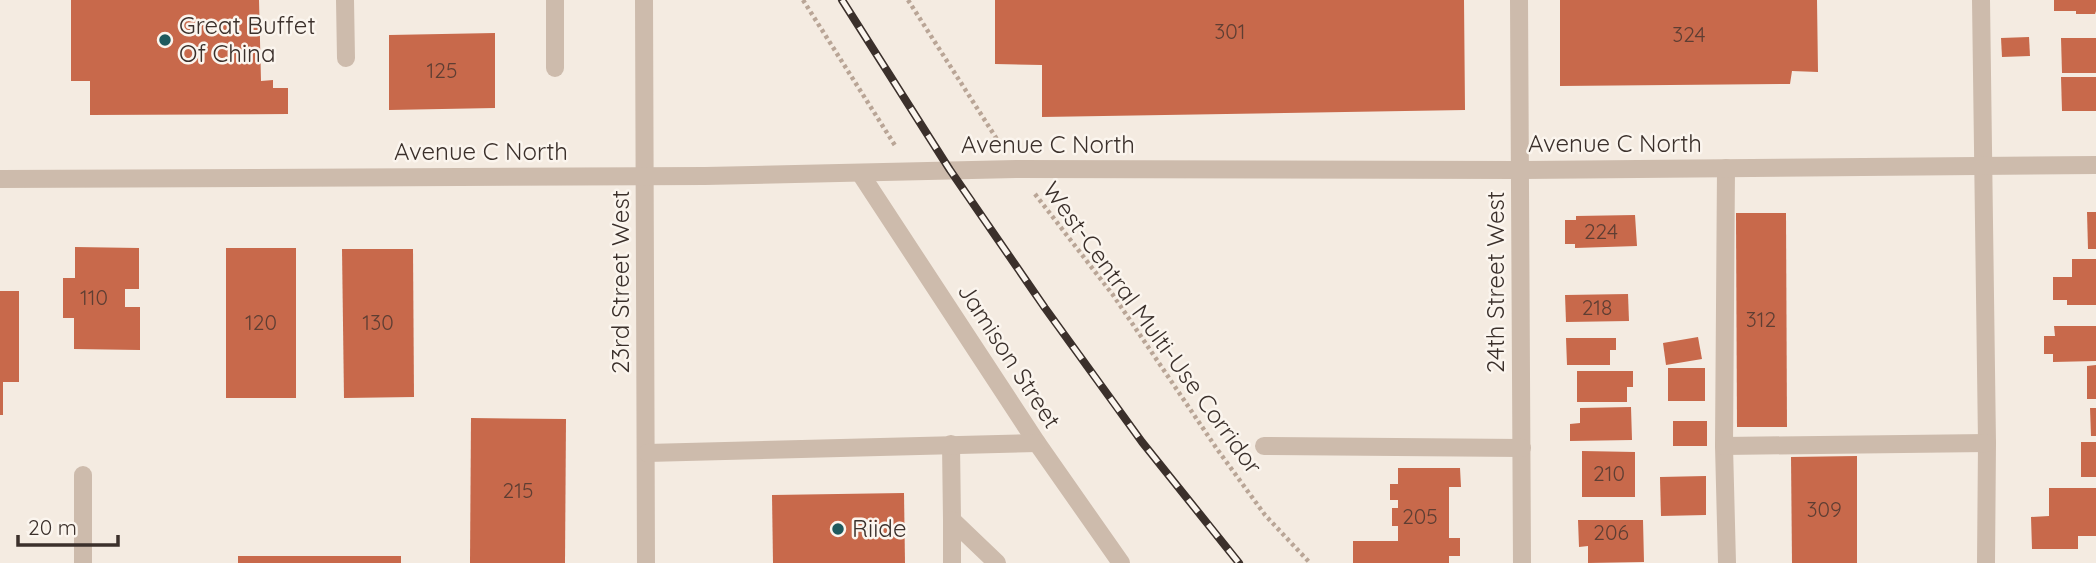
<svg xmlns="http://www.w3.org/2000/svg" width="2096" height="563" font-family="Quicksand,sans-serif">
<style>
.building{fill:#c8694b}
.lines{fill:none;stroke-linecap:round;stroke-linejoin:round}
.path{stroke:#b9a596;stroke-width:4.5;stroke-dasharray:3.5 3.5;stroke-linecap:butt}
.minor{stroke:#cdbbac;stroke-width:18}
.rail-casing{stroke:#3b302b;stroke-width:8}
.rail{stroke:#fbf5ee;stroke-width:5;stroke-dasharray:16;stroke-linecap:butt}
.poi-dot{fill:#1f5a5e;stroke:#fbf5ee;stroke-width:2.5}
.labels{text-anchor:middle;stroke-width:5;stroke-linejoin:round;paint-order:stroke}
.number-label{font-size:21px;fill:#5e3e33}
.poi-label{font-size:24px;fill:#3b302b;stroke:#fbf5ee;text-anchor:start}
.street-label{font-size:24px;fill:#3b302b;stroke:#fbf5ee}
</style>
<rect width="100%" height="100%" fill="#f4ebe1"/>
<g class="building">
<path d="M71 0H259L261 81 273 80V88H288V114L90 115V81H71Z"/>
<path d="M995 0H1464L1465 110 1042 117V65L995 64Z"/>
<path d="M1560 0H1817L1818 72 1792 71 1790 84 1560 86Z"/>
<path d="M2054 0H2096V11L2095 14H2076V11H2054Z"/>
<path d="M495 33V108L389 110V35Z"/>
<path d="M2029 37 2030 56 2002 57 2001 38Z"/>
<path d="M2061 38H2096V73H2062Z"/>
<path d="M2061 77H2096V111H2062Z"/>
<path d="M2087 212H2096V249H2088Z"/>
<path d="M1736 213H1786L1787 427H1737Z"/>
<path d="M1635 215 1637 246 1575 248V244H1565V220H1576V216Z"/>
<path d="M75 247 139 248V289H125V307H140V350L74 349V318H63V278H75Z"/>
<rect x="226" y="248" width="70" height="150"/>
<path d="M342 249H413L414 397 344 398Z"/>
<path d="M2072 259H2096V305H2067V300H2053V277H2072Z"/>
<path d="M0 291H19V382H3V415H0Z"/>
<path d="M1628 294 1629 321 1566 322 1565 295Z"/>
<path d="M2054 326H2096V361L2053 362V354H2044V336H2055Z"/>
<path d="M1698 337 1702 359 1666 365 1663 343Z"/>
<path d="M1566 338H1616V350H1610V365H1567Z"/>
<path d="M2096 365V399H2087V366Z"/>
<rect x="1668" y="368" width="37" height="33"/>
<path d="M1577 371H1633V387H1627V402H1577Z"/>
<path d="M1631 407 1632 440 1570 441V424L1580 423V408Z"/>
<path d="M2090 408H2096V436H2091Z"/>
<path d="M471 418 566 419 565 563H470Z"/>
<rect x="1673" y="421" width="34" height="25"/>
<rect x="2081" y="442" width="15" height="35"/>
<path d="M1582 451 1635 452V497H1582Z"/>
<path d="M1857 456V563H1792L1791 457Z"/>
<path d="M1398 468H1460L1461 487H1449V538H1460V556H1449V563H1353V541H1398V526H1392V508H1398V500H1390V484H1398Z"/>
<path d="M1706 476V515L1661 516 1660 477Z"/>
<path d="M2049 488H2096V536H2078V549H2032L2031 517 2049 516Z"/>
<path d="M904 493 905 563H773L772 495Z"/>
<path d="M1578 520H1643L1644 562 1588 563V546L1579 547Z"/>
<rect x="238" y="556" width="163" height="7"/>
</g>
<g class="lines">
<g class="path">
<path d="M803 0 896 147"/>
<path d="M908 0 1000 144"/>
<path d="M1035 194 1113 295 1217 449 1265 515 1310 563"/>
</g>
<g class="minor">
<path d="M345 0 346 58"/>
<path d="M555 0V68"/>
<path d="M644 0 646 563"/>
<path d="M1519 0 1522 563"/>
<path d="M1981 0 1987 443 1986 563"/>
<path d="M1726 168 1724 446 1727 563"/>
<path d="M860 173 1037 443 1121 563"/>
<path d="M0 179 705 176 1016 169 1520 170 2096 165"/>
<path d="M951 444 952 520 997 563"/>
<path d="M1264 446 1522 448"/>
<path d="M1724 446 1987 443"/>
<path d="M647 453 1037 443"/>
<path d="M83 475V563"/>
<path d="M952 520V563"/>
</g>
<defs>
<path id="rail" d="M842 0 950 170 1045 308 1142 442 1239 563"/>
</defs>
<use href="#rail" class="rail-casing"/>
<use href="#rail" class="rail"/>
</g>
<g class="poi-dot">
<circle cx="165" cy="40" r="7"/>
<circle cx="838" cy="529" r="7"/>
</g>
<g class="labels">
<g class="number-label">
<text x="1230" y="39">301</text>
<text x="1689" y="42">324</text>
<text x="442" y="78">125</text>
<text x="1601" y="239">224</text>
<text x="94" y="305">110</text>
<text x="1597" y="315">218</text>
<text x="1761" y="327">312</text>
<text x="261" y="330">120</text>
<text x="378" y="330">130</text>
<text x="1609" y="481">210</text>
<text x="518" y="498">215</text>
<text x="1824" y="517">309</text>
<text x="1420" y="524">205</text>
<text x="1611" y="540">206</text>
</g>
<g class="poi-label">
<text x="179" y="34">Great Buffet<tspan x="179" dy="28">Of China</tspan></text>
<text x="852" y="537">Riide</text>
</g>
<g class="street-label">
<text x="1615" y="152">Avenue C North</text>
<text x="1048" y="153">Avenue C North</text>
<text x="481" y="160">Avenue C North</text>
<text transform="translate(621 282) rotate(-90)" y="8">23rd Street West</text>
<text transform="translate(1496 282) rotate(-90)" y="8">24th Street West</text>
<text transform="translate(1152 328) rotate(54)" y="8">West-Central Multi-Use Corridor</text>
<text transform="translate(1009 356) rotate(57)" y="8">Jamison Street</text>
</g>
</g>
<path d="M18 535v10h100v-10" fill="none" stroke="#3b302b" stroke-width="3.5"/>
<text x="28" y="535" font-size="21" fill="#3b302b" stroke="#fbf5ee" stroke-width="5" paint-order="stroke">20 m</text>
</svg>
